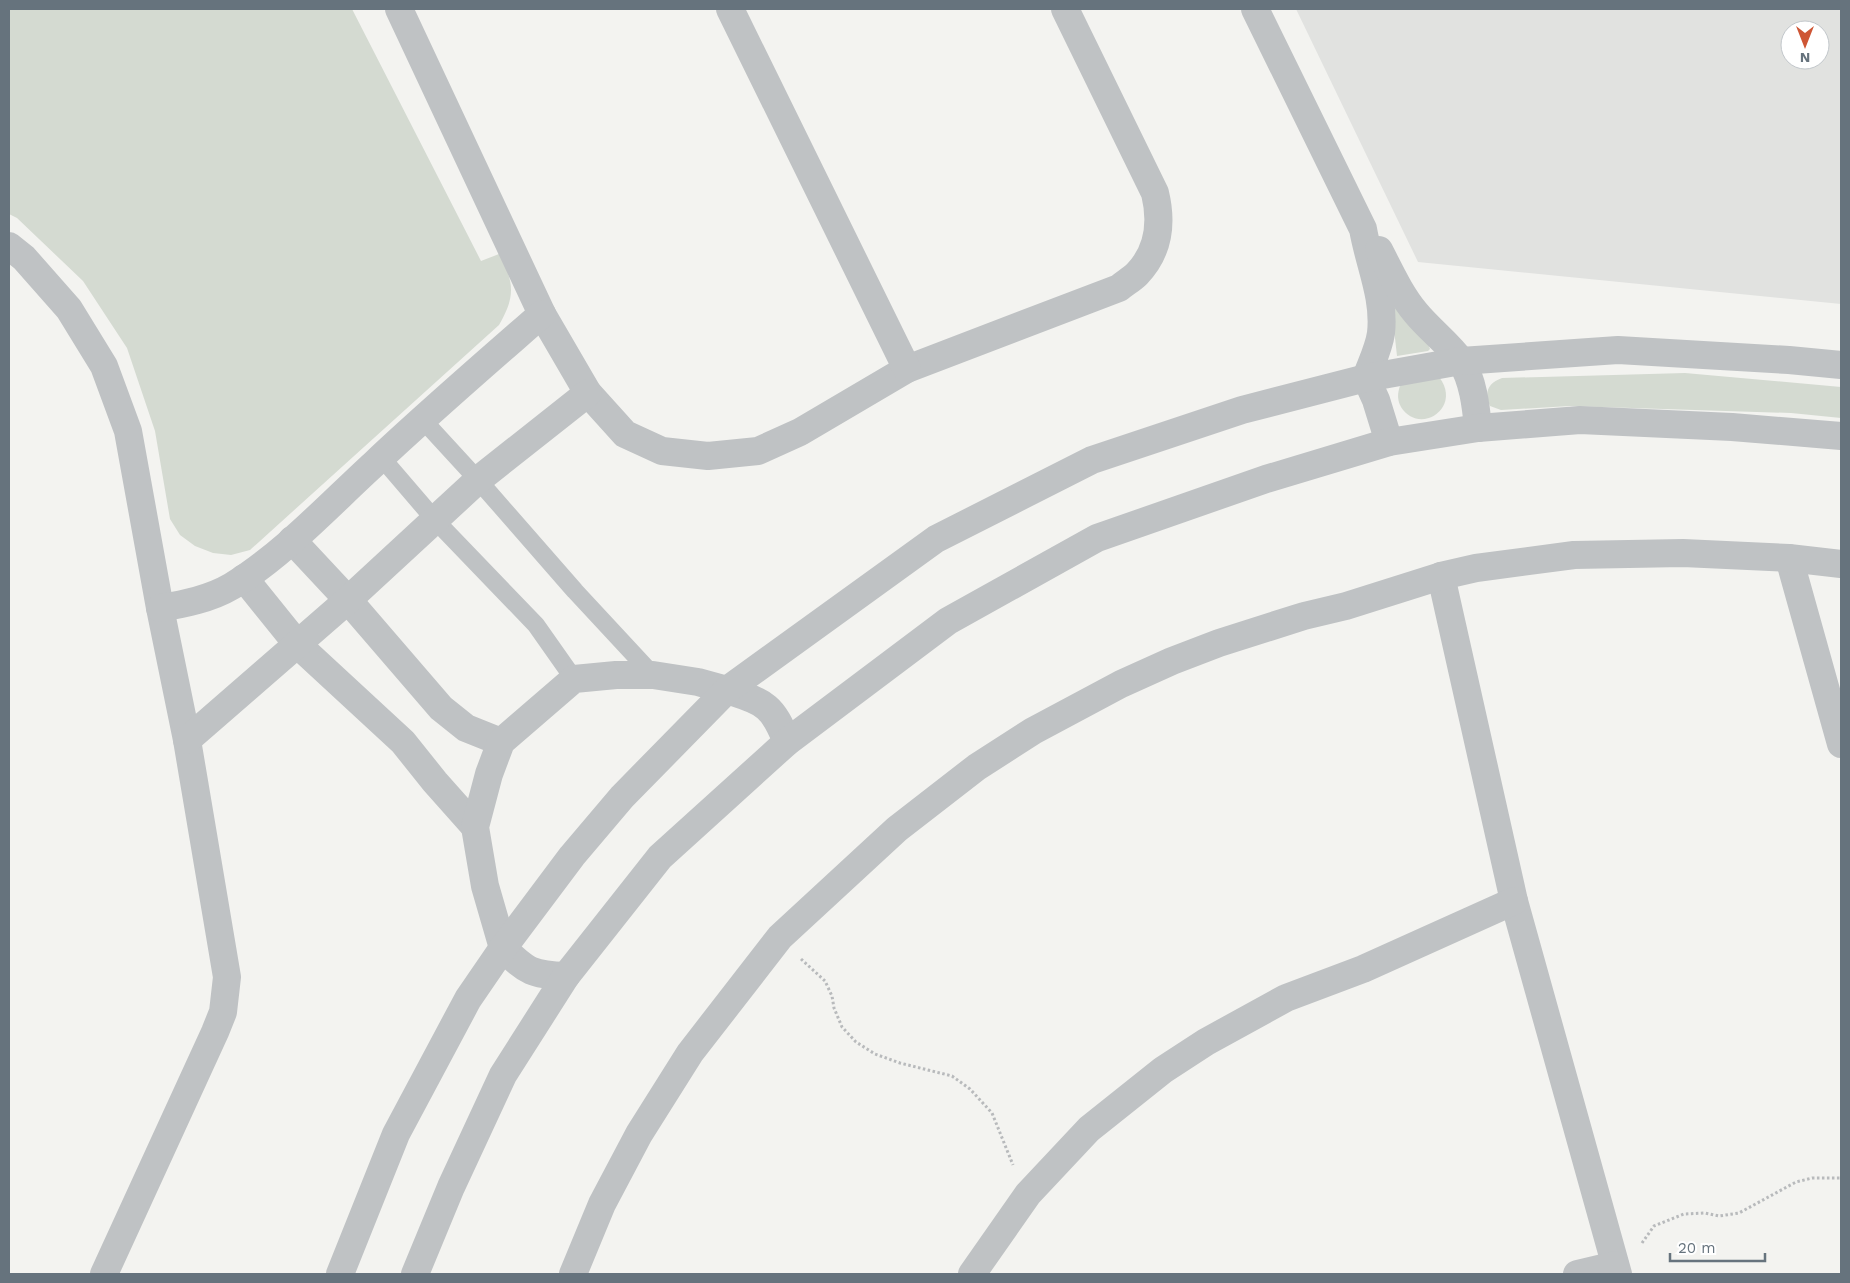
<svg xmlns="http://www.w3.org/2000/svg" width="1850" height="1283" font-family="'Work Sans',sans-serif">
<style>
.built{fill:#e1e2e0;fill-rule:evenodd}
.green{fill:#d4dad1}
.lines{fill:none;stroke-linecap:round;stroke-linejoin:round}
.path{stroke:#b8babc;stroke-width:3;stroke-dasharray:2.5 2.5;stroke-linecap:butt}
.service{stroke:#bfc2c4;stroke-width:18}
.minor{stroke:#bfc2c4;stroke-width:28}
.tertiary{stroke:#bfc2c4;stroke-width:28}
</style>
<rect width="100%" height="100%" fill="#f3f3f0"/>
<path class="built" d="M1296 9H1841V304L1418 262ZM1790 30H1820V60H1790Z"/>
<g class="green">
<path d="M9 9H352L481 261 499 254C515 283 515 297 499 325L250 550 231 555 213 553 195 546 180 535 170 519 155 431 127 348 83 281 17 218 9 214Z"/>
<path d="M1377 258 1428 344 1430 349 1428 351 1397 356 1394 329Z"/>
<path d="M1685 373 1841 387V418L1791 413 1570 406 1501 410 1490 406C1484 392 1488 383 1502 378Z"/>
<path d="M1439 377C1463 408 1419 436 1401 407 1396 398 1398 390 1402 381Z"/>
</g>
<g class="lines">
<g class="path">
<path d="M801 959 825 981 832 996 834 1008 842 1027 856 1042 875 1054 900 1063 952 1076 970 1089 992 1113 1013 1165"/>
<path d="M1642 1243 1654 1226 1684 1214 1705 1213 1719 1216 1739 1213 1796 1182 1812 1178H1841"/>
</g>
<g class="service">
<path d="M422 419 478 480 575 591 653 675"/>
<path d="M381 457 435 520 536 625 574 679"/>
</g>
<g class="minor">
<path d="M399 9 542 314 588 393 625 434 662 451 708 456 758 451 800 432 907 369 1119 288C1125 283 1132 279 1137 274 1159 251 1162 222 1155 193L1065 9"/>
<path d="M730 9 907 369"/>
<path d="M9 246 24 258 69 309 104 366 128 431 160 608 187 740 227 977 223 1012 215 1032 104 1274"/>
<path d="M292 540 348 600 441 708 466 728 501 742"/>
<path d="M1789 558 1841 744"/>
<path d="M1441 576 1514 901 1618 1274"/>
<path d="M244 578 298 645 403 742 435 782 475 827"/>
<path d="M160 608C184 604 210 599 232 586 283 555 330 504 375 463 429 412 486 363 542 314"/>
<path d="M187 740 348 600 478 480 588 393"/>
<path d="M503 948 485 886 475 827 489 774 501 742 574 679 616 675H653L698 682 727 690"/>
<path d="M573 1274 602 1204 639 1134 690 1053 780 937 897 829 977 767 1033 731 1121 684 1172 661 1219 643 1304 616 1346 606 1441 576 1476 568 1574 555 1683 553 1789 558 1841 564"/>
<path d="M972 1274 1028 1194 1089 1129 1163 1070 1206 1042 1286 998 1363 969 1514 901"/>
<path d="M1577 1274 1615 1265"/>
</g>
<g class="tertiary">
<path d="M1255 9 1363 229C1369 264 1385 297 1381 333 1379 348 1371 364 1366 378L1376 400 1389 442"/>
<path d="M1379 250C1390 271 1400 294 1416 313 1429 329 1449 344 1461 361 1473 380 1476 406 1478 428"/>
<path d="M727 690C765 703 772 704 787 742"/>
<path d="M503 948C527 972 533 975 566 976"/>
<path d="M340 1274 396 1134 468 999 503 948 572 856 622 797 727 690 936 539 1092 460 1242 410 1366 378 1461 361 1618 350 1789 360 1841 365"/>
<path d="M415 1274 451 1187 503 1075 566 976 660 857 787 742 948 621 1097 538 1266 479 1389 442 1478 428 1580 420 1732 427 1841 436"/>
</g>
</g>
<rect width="1850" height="1283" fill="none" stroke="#66737d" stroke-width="20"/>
<g transform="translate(1805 45) rotate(180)"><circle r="24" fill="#ffffff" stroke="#c2c7cb"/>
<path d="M0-4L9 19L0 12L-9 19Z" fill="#ce5635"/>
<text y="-8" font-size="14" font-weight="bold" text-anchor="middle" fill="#66737d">N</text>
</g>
<path d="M1670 1253v8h95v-8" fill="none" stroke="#66737d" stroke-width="2.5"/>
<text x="1678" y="1253" font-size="15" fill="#66737d" stroke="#ffffff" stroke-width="4" paint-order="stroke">20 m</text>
</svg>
